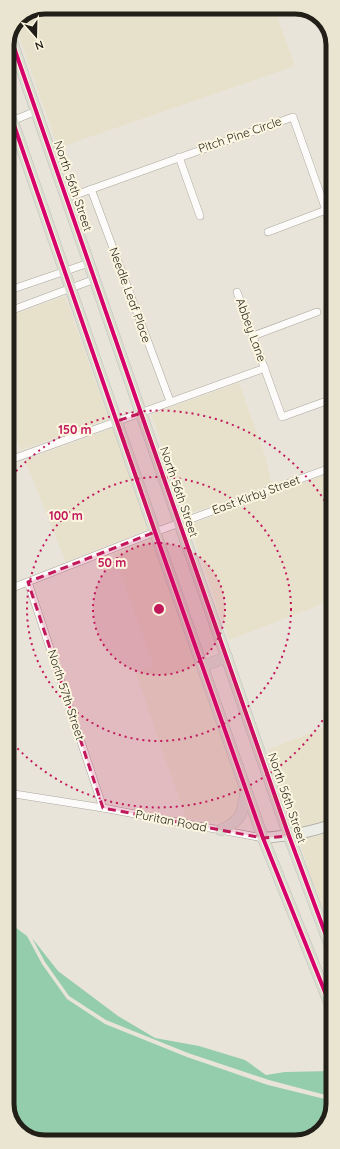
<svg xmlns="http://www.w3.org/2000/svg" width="340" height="1149" font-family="Quicksand,sans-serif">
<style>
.built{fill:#e7e1cc}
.water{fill:#94cdab}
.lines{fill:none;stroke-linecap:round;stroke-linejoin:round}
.street-casing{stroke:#aaa79e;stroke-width:8}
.secondary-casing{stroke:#aaa79e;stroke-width:12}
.primary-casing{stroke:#c2c0ba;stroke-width:12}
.street{stroke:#fcfbf9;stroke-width:7}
.secondary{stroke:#ecece6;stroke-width:10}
.primary{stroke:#dbded2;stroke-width:11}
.cycleway-casing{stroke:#fcf6e0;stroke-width:6}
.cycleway{stroke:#d6006c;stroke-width:4}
.marked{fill:#c2185b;fill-opacity:0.2;stroke:#c2185b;stroke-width:3;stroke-dasharray:8 5;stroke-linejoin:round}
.ring{fill:none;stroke:#c2185b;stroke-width:2;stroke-dasharray:2 4}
.labels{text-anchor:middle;stroke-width:4;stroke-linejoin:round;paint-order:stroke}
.street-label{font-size:12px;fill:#211f17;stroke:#fcf6e0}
.rim{fill:none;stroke:#211f17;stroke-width:5}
.centre{fill:#c2185b;stroke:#fcf6e0;stroke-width:2}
.ring-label{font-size:12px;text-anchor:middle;font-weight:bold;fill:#c2185b;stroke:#fcf6e0;stroke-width:4;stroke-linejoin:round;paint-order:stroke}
</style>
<rect width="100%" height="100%" fill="#e9e4d9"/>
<g class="built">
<path d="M45 7H274L295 66 58 148 15 25 18 18Z"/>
<path d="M65 296 109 419 21 450 7 415V317Z"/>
<path d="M239 383 265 455 272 484 186 515 151 414Z"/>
<path d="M113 428 149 529 66 562 25 460Z"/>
<path d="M333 472V600L229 640 189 525Z"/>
<path d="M152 539 242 790 239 807 235 815 224 823 186 818 136 673 154 666 114 554Z"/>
<path d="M333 724V819L316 825 294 829 267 750Z"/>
<path d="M333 830V939L298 839 320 835Z"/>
</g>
<g class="water">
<path d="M8 922 27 936 42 964 67 999 105 1024 187 1057 268 1085 333 1101V1104L324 1129 302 1141 40 1142 20 1132 8 1111Z"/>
<path d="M32 938 58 971 118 1016 155 1038 199 1046 245 1060 266 1075 285 1072 333 1071V1097L269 1080 188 1053 106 1020 69 996 45 962Z"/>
</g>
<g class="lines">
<defs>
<g id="street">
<path d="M7 124 12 121 36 111"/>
<path d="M179 157 200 216"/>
<path d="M91 189 170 401"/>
<path d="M67 198 293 117 326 210 332 239"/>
<path d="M268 232 326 210"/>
<path d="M7 291 89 263"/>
<path d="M237 292 282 417 332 399"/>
<path d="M7 312 95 279"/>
<path d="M253 336 317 312"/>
<path d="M7 461 265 368"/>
<path d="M28 582 103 808"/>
<path d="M7 590 155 532 333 467"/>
<path d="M8 793 103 808 263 838"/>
</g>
<path id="secondary" d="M263 838C287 836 310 833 333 824"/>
<g id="primary">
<path d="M10 36 141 413 289 836 333 954"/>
<path d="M7 105 155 532 263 838 333 1012"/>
<path d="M203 666 227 657"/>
<path d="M221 830C243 820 242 813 246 791"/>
</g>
</defs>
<use href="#street" class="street-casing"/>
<use href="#secondary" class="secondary-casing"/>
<use href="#primary" class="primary-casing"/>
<use href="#street" class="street"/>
<use href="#secondary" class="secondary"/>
<use href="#primary" class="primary"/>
<defs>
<g id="cycleway">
<path d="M10 36 141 413 289 836 333 954"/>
<path d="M7 105 155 532 263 838 333 1012"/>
</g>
</defs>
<use href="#cycleway" class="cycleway-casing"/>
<use href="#cycleway" class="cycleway"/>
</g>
<path class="marked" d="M141 413 289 836 263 838 103 808 28 582 155 532 117 421Z"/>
<circle cx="159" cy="609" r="66" fill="#c2185b" fill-opacity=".12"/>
<g class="ring">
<circle cx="159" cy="609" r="66"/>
<circle cx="159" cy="609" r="132"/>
<path d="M332 705A198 198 0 0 1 8 738M8 480A198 198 0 0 1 332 513"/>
</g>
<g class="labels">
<g class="street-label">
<text transform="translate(240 135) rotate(-19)" y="4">Pitch Pine Circle</text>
<text transform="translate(73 186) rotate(71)" y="4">North 56th Street</text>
<text transform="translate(130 295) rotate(70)" y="4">Needle Leaf Place</text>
<text transform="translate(251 330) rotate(70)" y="4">Abbey Lane</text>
<text transform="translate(179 492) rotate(71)" y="4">North 56th Street</text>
<text transform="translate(256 495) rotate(-20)" y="4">East Kirby Street</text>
<text transform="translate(66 695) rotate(72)" y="4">North 57th Street</text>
<text transform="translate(287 798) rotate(71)" y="4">North 56th Street</text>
<text transform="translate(171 821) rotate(11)" y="4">Puritan Road</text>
</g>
</g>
<path d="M0 0H340V1149H0ZM45 14H295A31 31 0 0 1 326 45V1104A31 31 0 0 1 295 1135H45A31 31 0 0 1 14 1104V45A31 31 0 0 1 45 14Z" fill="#eae5d0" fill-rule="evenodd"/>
<path class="rim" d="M45 14H295A31 31 0 0 1 326 45V1104A31 31 0 0 1 295 1135H45A31 31 0 0 1 14 1104V45A31 31 0 0 1 45 14Z"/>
<circle cx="159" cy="609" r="6" class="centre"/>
<g class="ring-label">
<text x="75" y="434">150 m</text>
<text x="66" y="520">100 m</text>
<text x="112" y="567">50 m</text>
</g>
<g transform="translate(36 36) rotate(160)" stroke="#fcf6e0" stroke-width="3" paint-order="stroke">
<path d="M0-3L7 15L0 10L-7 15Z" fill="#211f17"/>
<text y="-6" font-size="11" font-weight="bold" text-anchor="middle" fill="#211f17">N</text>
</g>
</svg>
